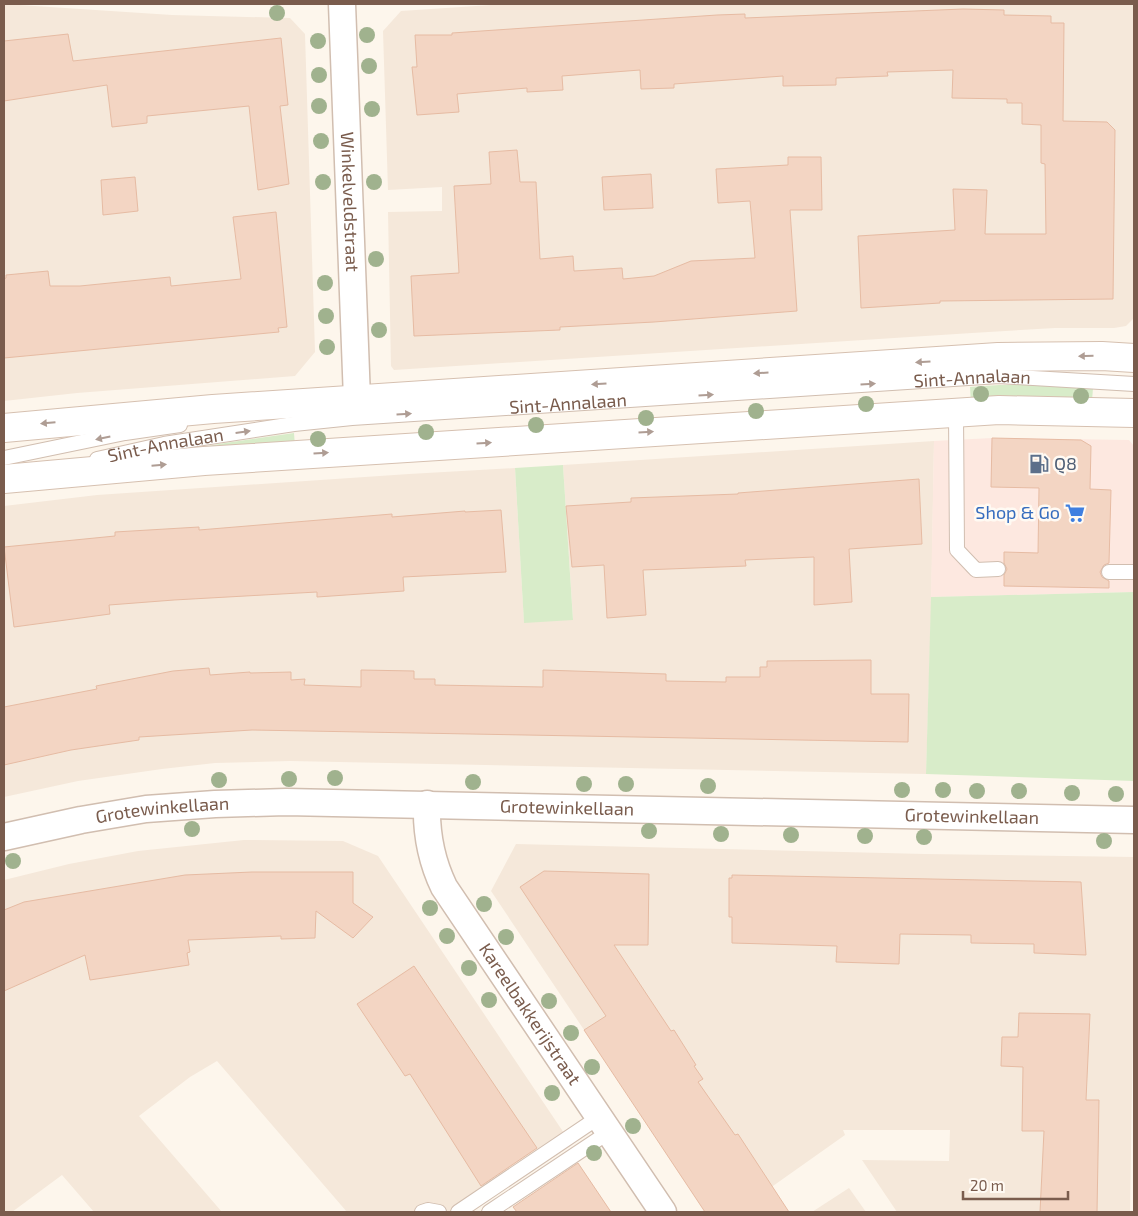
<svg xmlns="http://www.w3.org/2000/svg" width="1138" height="1216" font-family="'Exo 2',sans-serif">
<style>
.residential{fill:#f5e8da}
.commercial{fill:#fde8e0}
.green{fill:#d8ecc9}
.building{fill:#f3d5c3;stroke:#e6bba3}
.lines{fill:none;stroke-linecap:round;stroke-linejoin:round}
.lane-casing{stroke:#d1beb0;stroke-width:16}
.street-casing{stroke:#d1beb0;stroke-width:29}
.secondary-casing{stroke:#d6c0b0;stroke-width:30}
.lane{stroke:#fff;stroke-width:14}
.street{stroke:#fff;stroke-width:26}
.secondary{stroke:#fff;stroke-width:28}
.tree{fill:#a0b28e}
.oneway{fill:#af9d94}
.labels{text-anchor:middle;stroke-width:5;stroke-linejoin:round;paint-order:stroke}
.street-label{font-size:18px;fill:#7a5c4d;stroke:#fffaf3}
.service-label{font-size:18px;fill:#4e5e75;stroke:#fffaf3;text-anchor:start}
.shop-label{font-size:18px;fill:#366cbe;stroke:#fffaf3;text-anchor:end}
</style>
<rect width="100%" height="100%" fill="#fdf6ec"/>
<g class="residential">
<path d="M4 4 172 15 290 18 305 34 315 352 295 376 77 393 4 401Z"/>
<path d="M506 4H1134V318L1126 326 1114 328H1055L972 333 394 370 391 366 388 212 442 211V187L388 190 383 31 401 11Z"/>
<path d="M934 441 931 616 926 774 290 761 215 763 162 769 78 781 4 797V506L97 495 409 474 515 468 524 622 573 619 563 465Z"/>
<path d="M244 840 343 841 378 856 572 1145 472 1212H347L217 1061 190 1077 139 1116 222 1212H94L62 1175 12 1212H4V880L69 864 138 851Z"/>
<path d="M516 844 925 854 1134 857V970L1130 1212H897L862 1160 949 1161 950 1130H843L845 1135 736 1212H706L491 891Z"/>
<path d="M849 1188 866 1212H812Z"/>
</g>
<path class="commercial" d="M992 438 1129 440 1134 446V592L931 597 934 441Z"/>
<g class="green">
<path d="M999 385H1037L1093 388 1092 401 971 403 970 387Z"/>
<path d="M294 433 295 446 153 456 225 443Z"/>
<path d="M563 465 573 620 524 623 515 468Z"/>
<path d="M1134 592V781L926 774 931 597Z"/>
</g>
<g class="building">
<path d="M963 9 1004 10V15L1051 16V23H1064L1063 121 1107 122 1115 130 1113 299 940 301V303L861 308 858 236 955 230 953 189 987 190 985 234H1046L1045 164 1041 163V125L1022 124V103H1007V99L952 98 953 70 887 72 888 76 836 78V85L783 86V76L674 84V88L641 89 640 70 562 76 563 90 527 92V88L457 94 459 112 417 115 412 67H417L415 35H452V33L717 15 745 14V18Z"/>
<path d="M68 34 73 61 281 38 288 105 280 106 289 184 258 190 249 106 147 116V123L112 127 107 85 4 101V41Z"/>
<path d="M517 150 520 182H536L540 259 573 256 574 271 622 268 623 279 654 276 691 261 755 258 750 201 718 203 716 169 788 165V157H821L822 210H790L797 311 654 322 560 327V330L414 336 411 276 459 273 454 186 491 184 489 152Z"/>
<path d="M651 174 653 208 604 210 602 177Z"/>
<path d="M135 177 138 211 103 215 101 180Z"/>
<path d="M276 212 287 327 278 328 279 332 4 358V279L6 278V275L48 271 50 286H80L170 277 171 286 241 279 233 217Z"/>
<path d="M992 438 1081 440 1091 446 1090 489 1111 490 1109 563 1104 565 1100 572 1102 577 1109 581V588L1004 586V575L1007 569 1004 563V552L1038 553 1039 488 991 487Z"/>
<path d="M919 479 922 544 849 549 852 602 814 605V557L745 560 746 566 643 570 646 615 607 618 604 565 572 567 566 506 631 502V498L738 494V493Z"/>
<path d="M501 510 506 572 403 577 404 591 317 597V592L174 600 109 605 110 614 14 627 4 547 115 536V532L199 527V530L392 514V517L465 511V512Z"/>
<path d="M871 660V694H909L908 742 252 730 139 737V740L71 750 4 765V707L97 689 96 686 173 671 209 668 210 675 250 672V673L291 672V680L305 679 304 685 361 687V670L414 671V679H435V685L543 687V670L666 674V681L726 682V677H760V667H767V661Z"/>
<path d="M544 871 649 874 648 945H614L671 1031 674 1030 696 1065 694 1066 703 1079 698 1082 735 1135 738 1134 789 1212H705L584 1030 606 1016 520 887Z"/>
<path d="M252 872H353V903L373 917 353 938 316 911 315 938 281 939V936L188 940 190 952 187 953 189 965 90 980 85 955 4 991V910L24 902 185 875Z"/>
<path d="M732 875 1081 882 1086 955 1034 953V944L971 943V935L900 934 899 964 836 962 837 946 732 943V917H729V878H732Z"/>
<path d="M414 966 537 1148 481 1186 410 1074 405 1076 357 1004Z"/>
<path d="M1019 1013 1090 1014 1086 1100H1099L1097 1212H1040L1044 1131H1022L1023 1067 1001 1066 1002 1037H1018Z"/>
<path d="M578 1163 611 1212H517L513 1207Z"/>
</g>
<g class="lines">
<defs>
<g id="lane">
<path d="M956 413 957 550 976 570 998 569"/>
<path d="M4 458 125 433 180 425"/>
<path id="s1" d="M97 459 164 444 294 424 352 418 999 376 1134 384"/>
<path d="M1109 572H1134"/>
<path d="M422 1212 428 1210 439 1212"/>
<path d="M458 1212 599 1117"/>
<path d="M489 1212 609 1132"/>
</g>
<g id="street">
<path id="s2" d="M342 4 357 399"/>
<path id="s3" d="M427 804C426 834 431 860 444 887L663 1212"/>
<path id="s4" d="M4 837 81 820 146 809 215 804 286 802 1134 820"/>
</g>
<g id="secondary">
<path d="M4 428 213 409 998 357 1102 356 1134 358"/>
<path d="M4 479 204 461 999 410 1134 413"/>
</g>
</defs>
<use href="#lane" class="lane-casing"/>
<use href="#street" class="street-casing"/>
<use href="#secondary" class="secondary-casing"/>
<use href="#lane" class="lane"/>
<use href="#street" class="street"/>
<use href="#secondary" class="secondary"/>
</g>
<g class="tree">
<circle cx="277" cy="13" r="8"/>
<circle cx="367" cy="35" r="8"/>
<circle cx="318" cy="41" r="8"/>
<circle cx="369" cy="66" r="8"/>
<circle cx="319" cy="75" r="8"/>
<circle cx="319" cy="106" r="8"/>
<circle cx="372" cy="109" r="8"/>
<circle cx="321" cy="141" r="8"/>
<circle cx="323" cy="182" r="8"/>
<circle cx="374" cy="182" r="8"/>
<circle cx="376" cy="259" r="8"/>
<circle cx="325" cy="283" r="8"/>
<circle cx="326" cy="316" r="8"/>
<circle cx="379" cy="330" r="8"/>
<circle cx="327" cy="347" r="8"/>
<circle cx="981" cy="394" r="8"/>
<circle cx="1081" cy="396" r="8"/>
<circle cx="866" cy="404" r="8"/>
<circle cx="756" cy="411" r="8"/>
<circle cx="646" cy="418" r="8"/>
<circle cx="536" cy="425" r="8"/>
<circle cx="426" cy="432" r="8"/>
<circle cx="318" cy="439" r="8"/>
<circle cx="335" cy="778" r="8"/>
<circle cx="289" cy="779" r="8"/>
<circle cx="219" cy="780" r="8"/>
<circle cx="473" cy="782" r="8"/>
<circle cx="584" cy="784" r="8"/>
<circle cx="626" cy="784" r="8"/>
<circle cx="708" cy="786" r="8"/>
<circle cx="902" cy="790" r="8"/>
<circle cx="943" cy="790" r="8"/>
<circle cx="977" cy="791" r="8"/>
<circle cx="1019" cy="791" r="8"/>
<circle cx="1072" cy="793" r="8"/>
<circle cx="1116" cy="794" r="8"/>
<circle cx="192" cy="829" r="8"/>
<circle cx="649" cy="831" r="8"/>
<circle cx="721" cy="834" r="8"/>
<circle cx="791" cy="835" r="8"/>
<circle cx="865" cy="836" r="8"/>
<circle cx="924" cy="837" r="8"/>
<circle cx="1104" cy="841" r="8"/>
<circle cx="13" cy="861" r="8"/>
<circle cx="484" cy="904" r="8"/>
<circle cx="430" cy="908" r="8"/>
<circle cx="447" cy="936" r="8"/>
<circle cx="506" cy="937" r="8"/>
<circle cx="469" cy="968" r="8"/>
<circle cx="489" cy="1000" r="8"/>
<circle cx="549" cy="1001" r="8"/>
<circle cx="571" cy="1033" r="8"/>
<circle cx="592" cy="1067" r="8"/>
<circle cx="552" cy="1093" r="8"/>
<circle cx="633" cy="1126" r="8"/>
<circle cx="594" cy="1153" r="8"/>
</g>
<defs><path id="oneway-solid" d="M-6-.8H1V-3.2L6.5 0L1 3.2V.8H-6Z" transform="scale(1.25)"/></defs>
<g class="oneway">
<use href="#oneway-solid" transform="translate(1086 356) rotate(179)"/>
<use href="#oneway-solid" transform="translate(923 362) rotate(176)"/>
<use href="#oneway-solid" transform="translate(761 373) rotate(176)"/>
<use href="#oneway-solid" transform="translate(599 384) rotate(176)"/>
<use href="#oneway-solid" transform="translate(868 384) rotate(-4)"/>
<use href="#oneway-solid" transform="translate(706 395) rotate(-4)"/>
<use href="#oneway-solid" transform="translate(404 414) rotate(-4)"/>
<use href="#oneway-solid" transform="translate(48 423) rotate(175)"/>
<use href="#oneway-solid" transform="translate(243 432) rotate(-8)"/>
<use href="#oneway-solid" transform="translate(646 432) rotate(-3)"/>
<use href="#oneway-solid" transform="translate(103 438) rotate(168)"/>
<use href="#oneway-solid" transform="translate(484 443) rotate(-4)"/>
<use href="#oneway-solid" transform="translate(321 453) rotate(-4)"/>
<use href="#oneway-solid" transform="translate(159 465) rotate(-5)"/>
</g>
<defs>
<symbol id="fuel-bare" viewBox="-9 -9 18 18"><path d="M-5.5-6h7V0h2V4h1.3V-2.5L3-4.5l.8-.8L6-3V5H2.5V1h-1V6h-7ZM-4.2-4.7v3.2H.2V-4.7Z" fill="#5c6f8a" stroke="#fffaf3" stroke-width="2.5" paint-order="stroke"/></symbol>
<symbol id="supermarket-bare" viewBox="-9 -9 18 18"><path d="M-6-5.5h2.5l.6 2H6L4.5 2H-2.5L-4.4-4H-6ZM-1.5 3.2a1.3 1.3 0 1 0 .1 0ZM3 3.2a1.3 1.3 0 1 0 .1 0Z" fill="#3f7fe0" stroke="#fffaf3" stroke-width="2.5" paint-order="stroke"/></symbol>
</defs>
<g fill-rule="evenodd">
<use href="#fuel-bare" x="1025" y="450" width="28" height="28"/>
<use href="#supermarket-bare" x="1061" y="499" width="28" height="28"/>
</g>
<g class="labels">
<g class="street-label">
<text dy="6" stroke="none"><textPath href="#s2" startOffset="198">Winkelveldstraat</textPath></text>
<text dy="6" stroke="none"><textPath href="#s1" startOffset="880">Sint-Annalaan</textPath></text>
<text dy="6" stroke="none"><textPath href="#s1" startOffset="475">Sint-Annalaan</textPath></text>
<text dy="6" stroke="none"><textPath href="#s1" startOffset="70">Sint-Annalaan</textPath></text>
<text dy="6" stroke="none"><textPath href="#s4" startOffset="566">Grotewinkellaan</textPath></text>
<text dy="6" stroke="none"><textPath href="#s4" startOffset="161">Grotewinkellaan</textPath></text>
<text dy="6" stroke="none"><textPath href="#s4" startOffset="971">Grotewinkellaan</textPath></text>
<text dy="6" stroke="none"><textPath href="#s3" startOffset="239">Kareelbakkerijstraat</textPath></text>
</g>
<g class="service-label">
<text x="1054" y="470">Q8</text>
</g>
<g class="shop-label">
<text x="1060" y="519">Shop &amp; Go</text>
</g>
</g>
<rect width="1138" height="1216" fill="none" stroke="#7a5c4d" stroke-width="10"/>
<path d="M963 1191v8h105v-8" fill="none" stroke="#7a5c4d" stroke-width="2.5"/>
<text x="970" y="1191" font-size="15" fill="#7a5c4d" stroke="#fffaf3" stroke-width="4" paint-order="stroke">20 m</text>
</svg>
